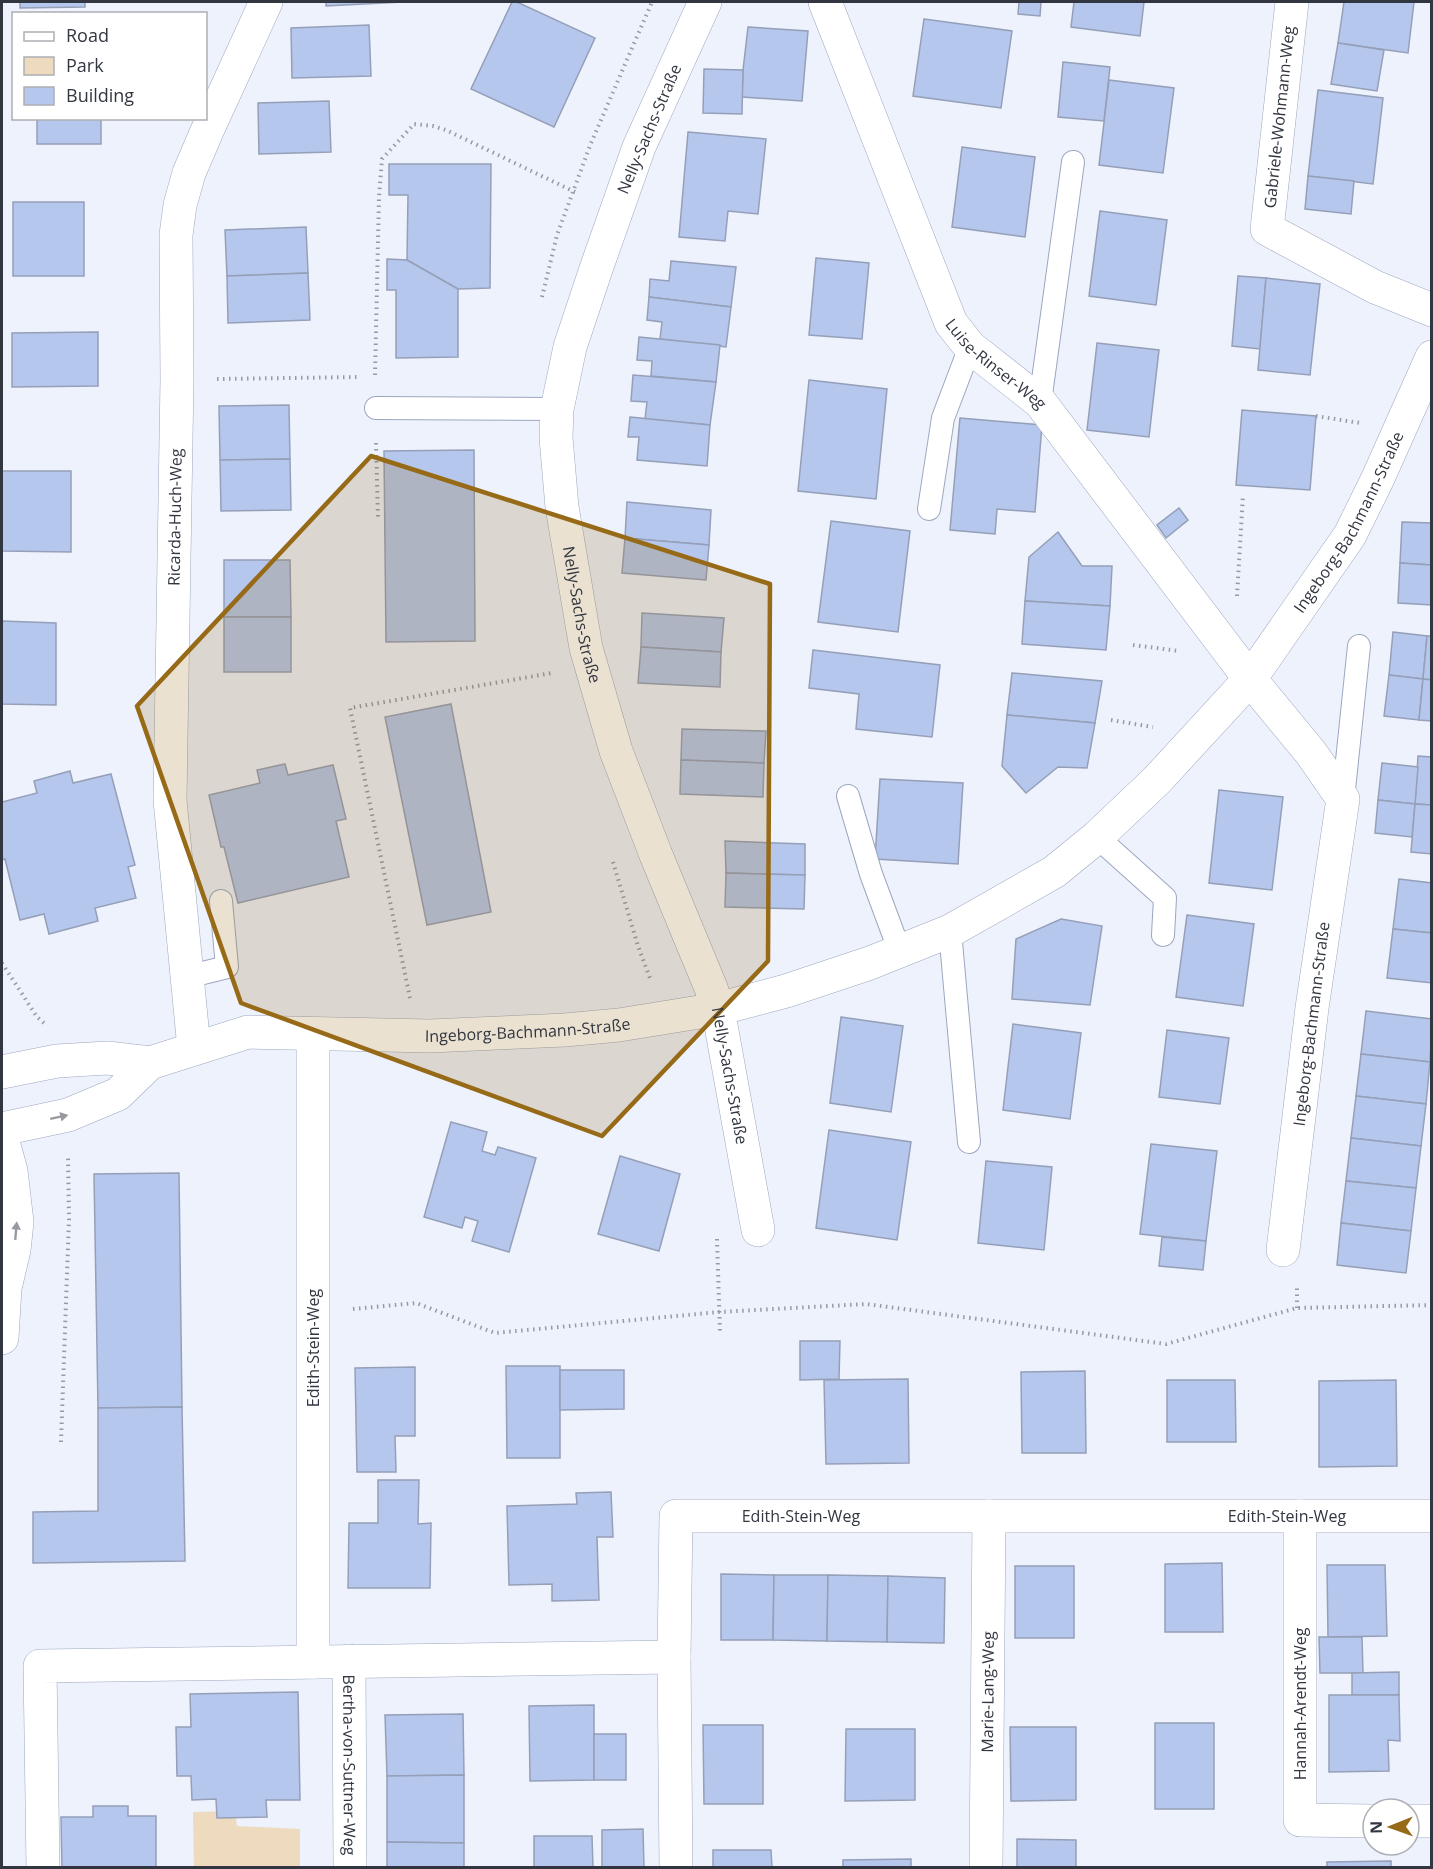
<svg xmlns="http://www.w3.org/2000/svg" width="1433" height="1869" font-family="'Open Sans',sans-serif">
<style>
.green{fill:#eddabf}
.building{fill:#b6c7ee;stroke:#959fb8;stroke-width:1.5}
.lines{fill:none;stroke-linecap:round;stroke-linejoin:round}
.lane-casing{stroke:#9ca7bf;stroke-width:24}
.street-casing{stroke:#9ca7bf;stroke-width:34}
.secondary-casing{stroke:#9ca7bf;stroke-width:34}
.path{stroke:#969aa5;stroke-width:4;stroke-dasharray:1.5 4.5;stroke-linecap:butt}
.lane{stroke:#fff;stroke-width:22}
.street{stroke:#fff;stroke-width:33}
.secondary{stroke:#fff;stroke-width:33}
.oneway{fill:#989aa0}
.marked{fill:#976a18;fill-opacity:0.2;stroke:#976a18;stroke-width:4.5;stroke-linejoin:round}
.labels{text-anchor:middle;stroke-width:5;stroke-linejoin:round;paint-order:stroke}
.street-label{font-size:16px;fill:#323640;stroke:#fff}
</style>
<rect width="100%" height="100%" fill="#edf2fd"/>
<path class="green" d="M235 1811 237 1826 300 1829V1867H194L193 1812Z"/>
<g class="building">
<path d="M20 2H85V7L20 8Z"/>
<path d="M326 2H403L326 6Z"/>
<path d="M512 2H517L595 38 554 127 471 89Z"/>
<path d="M1019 2H1041L1040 16 1018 14Z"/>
<path d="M1074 2H1144L1140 36 1071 27Z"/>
<path d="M1344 2H1414L1408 53 1338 43Z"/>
<path d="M924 19 1012 31 1001 108 913 96Z"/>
<path d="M369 25 371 76 292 78 291 28Z"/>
<path d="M748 27 808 31 802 101 742 97 743 70Z"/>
<path d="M1338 43 1384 50 1377 91 1331 84Z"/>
<path d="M1063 62 1110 67 1104 121 1058 117Z"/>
<path d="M704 69 743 70 742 114 703 113Z"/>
<path d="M1109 80 1174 88 1163 173 1099 165Z"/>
<path d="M1318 90 1383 98 1373 184 1308 176Z"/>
<path d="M329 101 331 152 259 154 258 103Z"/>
<rect x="37" y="118" width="64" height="26"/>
<path d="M688 132 766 139 758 214 728 211 725 241 679 237Z"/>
<path d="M962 147 1035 157 1025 237 952 227Z"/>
<path d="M389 164H491L490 288 458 289 407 260 408 195H389Z"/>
<path d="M1308 176 1354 181 1351 214 1305 209Z"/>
<rect x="13" y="202" width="71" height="74"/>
<path d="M1100 211 1167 220 1156 305 1089 296Z"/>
<path d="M306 227 308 273 227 276 225 230Z"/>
<path d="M816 258 869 263 862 339 809 335Z"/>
<path d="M387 259 407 260 458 289V357L396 358V290H387Z"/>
<path d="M671 261 736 267 731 307 649 297 650 279 669 281Z"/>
<path d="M308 273 310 320 228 323 227 276Z"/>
<path d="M1238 276 1266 278 1260 349 1232 346Z"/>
<path d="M1266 278 1320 284 1310 375 1258 370Z"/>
<path d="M649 297 731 307 726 347 660 339 662 322 647 320Z"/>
<path d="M98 332V386L12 387V333Z"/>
<path d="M639 337 720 345 716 382 651 376 652 361 637 360Z"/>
<path d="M1097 343 1159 350 1149 437 1087 430Z"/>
<path d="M633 375 716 382 710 425 645 419 647 402 631 401Z"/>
<path d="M809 380 887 389 876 499 798 491Z"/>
<path d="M289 405 290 459 220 460 219 406Z"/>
<path d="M1242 410 1316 416 1310 490 1236 485Z"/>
<path d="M630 417 710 425 707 466 637 460 639 437H628Z"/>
<path d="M960 418 1042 425 1035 512 997 509 995 534 950 530Z"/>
<path d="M474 450 475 641 386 642 384 451Z"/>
<path d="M290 459 291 510 221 511 220 460Z"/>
<path d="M2 471H71V552L2 551Z"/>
<path d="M627 502 711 510 709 545 625 538Z"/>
<path d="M1179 508 1188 520 1166 538 1157 525Z"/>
<path d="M831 521 910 531 898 632 818 622Z"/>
<path d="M1402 522 1432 523V565L1400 563Z"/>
<path d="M1058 532 1082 566H1112L1110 606 1025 601 1029 557Z"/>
<path d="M625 538 709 545 706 580 622 573Z"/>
<path d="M224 560H290L291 617H224Z"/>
<path d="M1400 563 1432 565V605L1398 603Z"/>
<path d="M1025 601 1110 606 1106 650 1022 644Z"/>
<path d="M642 613 724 618 721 652 641 647Z"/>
<rect x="224" y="617" width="67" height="55"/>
<path d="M2 621 56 623V705L2 704Z"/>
<path d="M1393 632 1427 636 1423 679 1389 675Z"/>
<path d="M1427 636H1432V680L1423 679Z"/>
<path d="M641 647 721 652 720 687 638 683Z"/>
<path d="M813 650 940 665 932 737 856 729 859 694 809 688Z"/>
<path d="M1012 673 1102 681 1095 723 1007 715Z"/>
<path d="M1389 675 1423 679 1419 720 1384 716Z"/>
<path d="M1423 679 1432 680V721L1419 720Z"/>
<path d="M451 704 491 912 427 925 385 717Z"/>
<path d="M1007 715 1095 723 1087 768 1058 767 1026 793 1002 766Z"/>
<path d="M682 729 766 731 764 763 681 760Z"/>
<path d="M1418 756 1432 757V805L1415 804Z"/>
<path d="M681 760 764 763 763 797 680 794Z"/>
<path d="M1382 763 1418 767 1415 804 1378 800Z"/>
<path d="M285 764 288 775 333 765 346 819 336 821 349 877 238 903 224 847H221L209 795 260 783 257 770Z"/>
<path d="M70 771 73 783 111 774 135 865 128 867 136 898 95 908 98 921 49 934 44 914 20 920 5 859 2 860V802L37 793 34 781Z"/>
<path d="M880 779 963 783 958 864 875 859Z"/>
<path d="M1219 790 1283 797 1272 890 1209 883Z"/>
<path d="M1378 800 1415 804 1412 837 1375 833Z"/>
<path d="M1415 804 1432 805V854L1411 852Z"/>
<path d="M725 841 805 844V875L726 873Z"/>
<path d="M726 873 805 875 804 909 725 907Z"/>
<path d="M1399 879 1432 883V933L1393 929Z"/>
<path d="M1187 915 1254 924 1243 1006 1176 997Z"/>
<path d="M1061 919 1102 926 1090 1005 1012 999 1016 939Z"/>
<path d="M1393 929 1432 933V983L1387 978Z"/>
<path d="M1366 1011 1432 1019 1430 1062 1361 1054Z"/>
<path d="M841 1017 903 1026 891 1112 830 1103Z"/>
<path d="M1013 1024 1081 1033 1070 1119 1003 1110Z"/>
<path d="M1167 1030 1229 1038 1220 1104 1159 1097Z"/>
<path d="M1361 1054 1430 1062 1426 1104 1356 1096Z"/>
<path d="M1356 1096 1426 1104 1421 1146 1351 1138Z"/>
<path d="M451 1122 487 1132 482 1151 495 1155 498 1147 536 1158 509 1252 472 1241 478 1221 465 1217 462 1228 424 1217Z"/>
<path d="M829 1130 911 1142 897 1240 816 1228Z"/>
<path d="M1351 1138 1421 1146 1416 1188 1346 1181Z"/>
<path d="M1151 1144 1217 1151 1206 1241 1140 1234Z"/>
<path d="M620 1156 680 1174 659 1251 598 1234Z"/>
<path d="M986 1161 1052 1167 1044 1250 978 1243Z"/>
<path d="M179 1173 182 1407 98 1408 94 1174Z"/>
<path d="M1346 1181 1416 1188 1411 1231 1341 1223Z"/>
<path d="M1341 1223 1411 1231 1406 1273 1337 1265Z"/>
<path d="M1162 1237 1206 1241 1203 1270 1159 1266Z"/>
<path d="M800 1341H840L839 1379 800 1380Z"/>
<path d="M506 1366H560V1458H507Z"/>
<path d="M415 1367V1436H395L396 1472H357L355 1368Z"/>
<path d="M560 1370H624V1409L560 1410Z"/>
<path d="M1085 1371 1086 1453H1022L1021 1372Z"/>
<path d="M908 1379 909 1463 826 1464 824 1380Z"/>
<path d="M1167 1380H1235L1236 1442H1167Z"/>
<path d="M1396 1380 1397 1466 1319 1467V1381Z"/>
<path d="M182 1407 185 1561 33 1563V1512L98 1511V1408Z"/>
<path d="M378 1480H419L418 1524 431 1523 430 1588H348L349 1523H378Z"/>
<path d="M611 1492 613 1537H597L599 1600 552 1601V1584L509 1585 507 1506 577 1504 576 1493Z"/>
<path d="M1222 1563 1223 1632H1165V1564Z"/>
<path d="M1327 1565H1385L1387 1636 1328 1637Z"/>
<rect x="1015" y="1566" width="59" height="72"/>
<path d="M721 1574 774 1575 773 1640H721Z"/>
<path d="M774 1575H828L827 1641 773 1640Z"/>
<path d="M828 1575 888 1576 887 1642 827 1641Z"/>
<path d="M888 1576 945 1578 944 1643 887 1642Z"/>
<path d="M1319 1637H1362L1363 1673H1320Z"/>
<path d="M1399 1672V1695H1352V1673Z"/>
<path d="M298 1692 300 1800H266L267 1817 217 1818 216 1799 192 1800 191 1776H177L176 1727H191L190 1694Z"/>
<path d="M1329 1695H1399L1400 1741 1388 1740 1389 1771 1329 1772Z"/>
<path d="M594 1705V1780L530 1781 529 1706Z"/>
<path d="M463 1714 464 1775 387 1776 385 1715Z"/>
<rect x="1155" y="1723" width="59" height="86"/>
<path d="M703 1725H763V1804H704Z"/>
<path d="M1010 1727H1076V1800L1011 1801Z"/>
<path d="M846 1729H915V1800L845 1801Z"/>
<rect x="594" y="1734" width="32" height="46"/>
<path d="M464 1775V1843L387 1842V1776Z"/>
<path d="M93 1806H128V1816H156V1868H62L61 1817H93Z"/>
<path d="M643 1829 644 1868H602V1830Z"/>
<path d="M534 1836H592L593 1868H534Z"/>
<path d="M1017 1839 1076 1840V1868H1017Z"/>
<path d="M387 1842 464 1843V1868H387Z"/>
<path d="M713 1850H771L772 1868H713Z"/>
<path d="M911 1859V1868H843V1860Z"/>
<path d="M1391 1861V1868H1327V1862Z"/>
</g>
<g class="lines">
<defs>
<g id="lane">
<path d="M1040 402 1073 162"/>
<path d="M376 408 557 409"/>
<path d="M929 509 943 418 970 347"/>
<path d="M848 796 871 874 900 952"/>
<path d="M1343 799 1359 646"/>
<path d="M1097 837 1165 898 1163 935"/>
<path d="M950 931 969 1142"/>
<path d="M187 977 227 967 221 901"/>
</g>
<g id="street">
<path id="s1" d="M705 2 639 147 596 269 570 347 557 409 556 438 562 507 586 648 616 751 656 855 711 988 718 1009 758 1230"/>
<path id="s2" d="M825 2 951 323 970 347 1040 402 1250 679 1311 753 1343 799 1312 1008 1283 1250"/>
<path d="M1292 2 1267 229 1375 287 1432 310"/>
<path d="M313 1034V1662"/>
<path id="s3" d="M194 1048 170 800 177 379 176 235 180 205 189 173 207 131 266 2"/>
<path id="s4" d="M2 1072 57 1061 107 1058 150 1063 248 1032 430 1036 565 1030 619 1025 718 1009 786 991 870 963 950 931 1054 872 1097 837 1157 780 1250 679 1350 535 1378 478 1432 357"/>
<path d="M2 1129 68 1115 118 1094 150 1063"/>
<path d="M1300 1516V1820L1373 1821"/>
<path d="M674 1657 676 1868"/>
<path id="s5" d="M349 1661 350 1868"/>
<path d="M1409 1821H1432"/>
<path id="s6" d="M43 1868 40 1666 674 1657 676 1516H1432"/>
<path id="s7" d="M986 1868 989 1516"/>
</g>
<path id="secondary" d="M2 1138 11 1171 17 1222 14 1250 5 1288 2 1338"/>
</defs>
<use href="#lane" class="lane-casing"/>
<use href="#street" class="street-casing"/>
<use href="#secondary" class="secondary-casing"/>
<g class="path">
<path d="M542 297 557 235 591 143 652 2"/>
<path d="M375 375 379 197 382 159 414 124 433 126 446 130 575 192"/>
<path d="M217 379 359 377"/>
<path d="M1316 416 1360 423"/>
<path d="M376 443 378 519"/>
<path d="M1237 596 1243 495"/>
<path d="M1133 645 1179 651"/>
<path d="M1111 720 1153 727"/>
<path d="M613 862 638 946 651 981"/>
<path d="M2 963 37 1017 44 1023"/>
<path d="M410 998 350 708 552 673"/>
<path d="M717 1239 720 1333"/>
<path d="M1297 1308V1285"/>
<path d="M353 1309 416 1303 495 1333 719 1312 866 1304 1166 1344 1297 1308 1432 1305"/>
<path d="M61 1442 69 1219 68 1155"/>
</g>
<use href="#lane" class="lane"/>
<use href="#street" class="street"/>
<use href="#secondary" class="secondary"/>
</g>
<defs><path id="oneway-solid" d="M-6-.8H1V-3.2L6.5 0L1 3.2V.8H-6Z" transform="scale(1.5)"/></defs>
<g class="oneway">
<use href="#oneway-solid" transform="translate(59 1117) rotate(-12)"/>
<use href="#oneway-solid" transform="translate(16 1231) rotate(-85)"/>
</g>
<path class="marked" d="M371 456 770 584 768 961 602 1136 241 1003 137 706Z"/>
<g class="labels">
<g class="street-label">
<text transform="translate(1279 117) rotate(-84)" y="6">Gabriele-Wohmann-Weg</text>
<text transform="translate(649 129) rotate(-67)" y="6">Nelly-Sachs-Straße</text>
<text dy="6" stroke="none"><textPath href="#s2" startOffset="406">Luise-Rinser-Weg</textPath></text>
<text dy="6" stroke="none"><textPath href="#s3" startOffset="532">Ricarda-Huch-Weg</textPath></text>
<text dy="6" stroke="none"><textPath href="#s4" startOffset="1550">Ingeborg-Bachmann-Straße</textPath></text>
<text dy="6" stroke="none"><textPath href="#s1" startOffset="642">Nelly-Sachs-Straße</textPath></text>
<text transform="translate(1311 1024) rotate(-83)" y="6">Ingeborg-Bachmann-Straße</text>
<text dy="6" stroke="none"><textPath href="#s4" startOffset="532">Ingeborg-Bachmann-Straße</textPath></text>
<text dy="6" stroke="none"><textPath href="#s1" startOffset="1128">Nelly-Sachs-Straße</textPath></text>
<text transform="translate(313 1348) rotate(-90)" y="6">Edith-Stein-Weg</text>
<text dy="6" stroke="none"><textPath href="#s6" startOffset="1102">Edith-Stein-Weg</textPath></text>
<text dy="6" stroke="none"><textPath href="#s6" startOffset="1588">Edith-Stein-Weg</textPath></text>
<text dy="6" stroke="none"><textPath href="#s7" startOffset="176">Marie-Lang-Weg</textPath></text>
<text transform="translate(1300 1704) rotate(-90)" y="6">Hannah-Arendt-Weg</text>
<text dy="6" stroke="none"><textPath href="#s5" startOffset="104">Bertha-von-Suttner-Weg</textPath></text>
</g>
</g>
<rect width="1433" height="1869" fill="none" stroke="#323640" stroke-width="6"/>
<rect x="12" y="12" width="195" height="108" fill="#ffffff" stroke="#adafb3" stroke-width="1.5"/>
<rect x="24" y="32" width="30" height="9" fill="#ffffff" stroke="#adafb3" stroke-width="1.5"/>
<text x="66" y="42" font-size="18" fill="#323640">Road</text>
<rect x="24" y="57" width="30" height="18" fill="#eddabf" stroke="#adafb3" stroke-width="1.5"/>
<text x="66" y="72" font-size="18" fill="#323640">Park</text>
<rect x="24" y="87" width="30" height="18" fill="#b6c7ee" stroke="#adafb3" stroke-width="1.5"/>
<text x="66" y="102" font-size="18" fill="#323640">Building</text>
<g transform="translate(1391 1827) rotate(269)"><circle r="28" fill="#ffffff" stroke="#adafb3" stroke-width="1.5"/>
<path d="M0-4.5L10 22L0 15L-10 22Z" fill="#976a18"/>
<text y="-9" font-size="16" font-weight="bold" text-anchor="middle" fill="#323640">N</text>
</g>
</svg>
